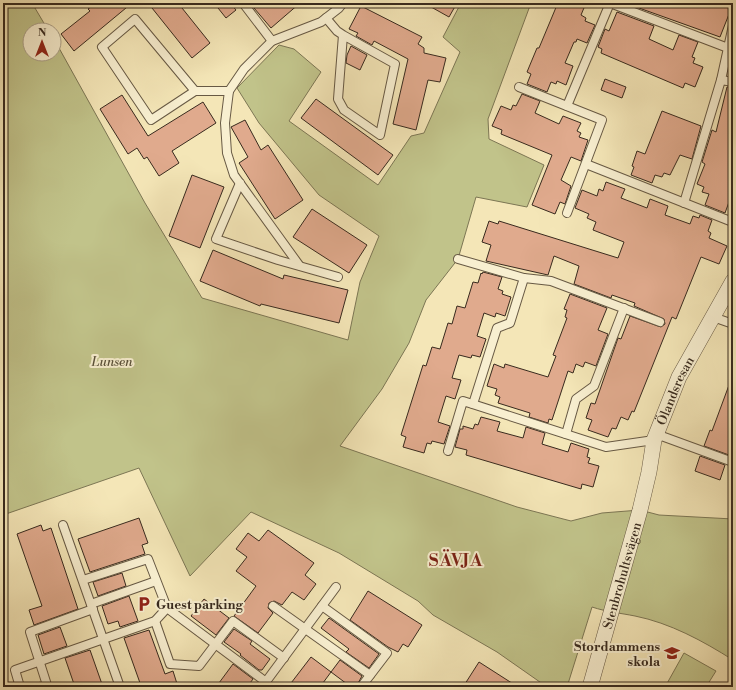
<svg xmlns="http://www.w3.org/2000/svg" width="736" height="690" font-family="'Libre Bodoni',serif">
<style>
.green{fill:#c1c38a;stroke:#7c7654}
.building{fill:#e0aa8d;stroke:#382a1e}
.lines{fill:none;stroke-linecap:round;stroke-linejoin:round}
.lane-casing{stroke:#675944;stroke-width:10}
.street-casing{stroke:#675944;stroke-width:16}
.lane{stroke:#f8efd0;stroke-width:8}
.street{stroke:#f8efd0;stroke-width:15}
.labels{text-anchor:middle;stroke-width:4;stroke-linejoin:round;paint-order:stroke}
.park-label{font-size:13px;font-style:italic;fill:#5a5039;stroke:#f8efd0}
.street-label{font-size:13px;fill:#382a1e;stroke:#f8efd0}
.poi-label{font-size:13px;font-weight:bold;fill:#382a1e;stroke:#f8efd0;text-anchor:start}
.district-label{font-size:17px;font-weight:bold;letter-spacing:1px;fill:#7a1f14;stroke:#f8efd0}
</style>
<rect width="100%" height="100%" fill="#f4e6b7"/>
<filter id="stains"><feTurbulence type="fractalNoise" baseFrequency=".005" numOctaves="4"/><feColorMatrix values="0 0 0 0 .2 0 0 0 0 .09 0 0 0 0 .02 0 0 0 .5 -.17"/></filter>
<radialGradient id="worn" r=".72"><stop offset=".6" stop-color="#630" stop-opacity="0"/><stop offset="1" stop-color="#630" stop-opacity=".3"/></radialGradient>
<g class="green">
<path d="M3 3H32L48 30H30V54H54V39L145 203 202 298 348 340 360 282 379 236 319 195 259 123 237 88 279 45 294 49 321 72 289 121 378 185 411 136 424 133 460 52 443 37 461 3H531L488 119 489 139 544 165 527 207 476 197 458 259 426 300 409 343 382 389 340 446 517 507 571 521 602 513 640 510 659 515 733 519V660C703 641 670 623 635 616 620 613 607 612 592 607L567 687H547L497 652 433 615 418 601 339 553 251 512 190 576 139 468 3 515Z"/>
<path d="M684 653 716 671 706 687H665Z"/>
</g>
<g class="building">
<path d="M96 3H132L74 51 61 34 90 11 88 9Z"/>
<path d="M148 3H178L210 43 192 58Z"/>
<path d="M214 3H230L236 10 226 18Z"/>
<path d="M260 3H300L271 28 254 8Z"/>
<path d="M424 3H457L449 17Z"/>
<path d="M562 3H586L581 15 586 18 585 21 595 25 587 43 577 39 576 42H574L565 63 573 66 566 85 557 81 556 84 551 82 547 92 527 84 531 74 527 72 537 48H539L557 5 561 7Z"/>
<path d="M625 3H733V4L720 37Z"/>
<path d="M361 6 422 37 418 44 424 48V53L446 58 440 82 428 80 416 130 393 124 408 59 374 41 372 45 356 36 358 33 349 29Z"/>
<path d="M617 12 654 26 649 39 673 50 679 35 698 42 692 57 695 58 693 63 703 67 695 87 685 83 683 88 601 53 602 49 598 47 605 29 609 31Z"/>
<path d="M351 46 367 55 360 70 346 63 347 55Z"/>
<path d="M605 79 626 87 622 98 601 90Z"/>
<path d="M727 87H733V204L729 202 725 213 705 205 709 194 702 192 704 187 697 184 705 164 702 162 712 130 716 132Z"/>
<path d="M522 94 540 101 535 113 559 124 563 116 581 123 577 131 581 133 579 137 588 140 581 161 571 157 561 180 571 186 565 204 560 202 555 214 532 205 552 155 501 134 502 130 492 126 501 106 511 110 513 105 516 106Z"/>
<path d="M122 95 148 136 203 102 216 123 172 151 179 163 159 176 147 157 144 159 137 148 128 154 100 109Z"/>
<path d="M316 99 393 155 378 175 301 118Z"/>
<path d="M662 111 701 126 692 159 680 155 670 175 664 173 662 177 655 175 652 183 631 175 634 167 632 166 637 151 645 154Z"/>
<path d="M245 120 261 150 268 145 303 200 275 219 239 163 248 157 231 127Z"/>
<path d="M192 175 224 187 200 248 169 236Z"/>
<path d="M606 182 625 189 621 198 647 208 650 199 668 206 665 215 690 224 693 216 699 218 700 215 712 220 708 231 711 233 709 238 727 246 719 264 701 257 676 319 672 317 634 412 632 411 628 420 621 417 616 429 612 428 608 437 588 430 592 420 586 418 591 403 595 404 618 338 621 339 630 316 661 327 665 324 664 319 634 306 635 303 612 295 611 298 574 284 579 266 554 256 548 275 486 261 491 245 482 242 489 221 498 224 499 221 618 258 624 242 593 230 596 222 587 218 589 214 575 208 582 190 597 196 599 189 603 191Z"/>
<path d="M312 209 367 245 349 273 293 237Z"/>
<path d="M213 250 283 279 284 275 348 290 339 323 261 304 260 306 200 281Z"/>
<path d="M483 272 502 277 498 289 503 291 502 294 511 297 505 316 496 313 495 317 484 313 477 336 486 339 480 357 472 355 471 358 459 355 452 378 461 380 455 399 446 396 438 422 450 426 444 444 432 441 431 444 427 443 424 453 403 447 406 437 401 435 423 365 426 366 432 347 440 349 448 323 452 324 457 306 465 308 473 282 478 283 481 273 482 274Z"/>
<path d="M570 294 607 308 598 330 608 334 596 366 585 362 583 367 576 364 573 373 568 371 552 420 549 419 548 423 529 417 530 413 498 403 500 397 495 395 497 389 487 386 494 364 504 368 505 364 548 377 556 356 553 355 567 318 565 317 567 310 564 309Z"/>
<path d="M732 377H733V444L729 455 704 446 710 430 712 431Z"/>
<path d="M481 417 500 422 497 431 523 438 526 427 545 433 542 444 545 445 568 452 571 443 589 449 587 457 590 458 588 463 599 466 593 487 582 484 581 489 466 455 467 450 455 447 460 429H463V426L473 429 475 424 478 425Z"/>
<path d="M700 456 725 465 720 480 695 471Z"/>
<path d="M139 518 148 543 142 545 145 554 90 572 78 539Z"/>
<path d="M41 525 43 531 51 528 78 609 34 625 29 610 42 606 17 534Z"/>
<path d="M268 530 314 563 305 575 316 584 304 600 292 592 282 605 274 601 269 603 268 608 273 613 258 633 234 616 256 586 236 571 247 557 236 549 248 533 259 541Z"/>
<path d="M122 573 126 586 98 596 93 582Z"/>
<path d="M368 591 422 625 408 647 403 644 398 652 388 647 350 620Z"/>
<path d="M129 596 138 621 120 627 118 621 108 624 102 606Z"/>
<path d="M204 599 229 618 216 635 191 616Z"/>
<path d="M329 618 379 654 369 668 346 652 349 649 321 628Z"/>
<path d="M60 627 67 646 44 654 38 635Z"/>
<path d="M234 629 252 641 250 644 270 659 262 670H259L240 655 241 654 224 642Z"/>
<path d="M149 630 165 674 173 671 178 687H134L133 685 140 683 124 638Z"/>
<path d="M90 650 103 687H75L65 658Z"/>
<path d="M311 657 331 672 320 687H288Z"/>
<path d="M340 660 362 676 356 687H351L331 672Z"/>
<path d="M479 662 518 687H463Z"/>
<path d="M233 664 253 679 247 687H216Z"/>
</g>
<g class="lines">
<defs>
<g id="lane">
<path d="M243 3 272 41"/>
<path d="M610 3 728 48"/>
<path d="M326 18 337 31 343 35 395 64 380 135 344 110 338 99 343 35"/>
<path d="M733 25 721 80 733 82"/>
<path d="M519 87 602 120 567 213"/>
<path d="M195 91 135 19 102 47 151 120 195 91H229"/>
<path d="M567 106 610 3"/>
<path d="M586 164 730 221"/>
<path d="M240 183 216 239 278 260 338 277"/>
<path d="M684 203 721 80"/>
<path d="M458 259 524 278 551 281 660 322"/>
<path d="M299 265 234 175 227 153 225 123 229 91 244 69 272 41 321 22 339 8 343 3"/>
<path d="M713 317 733 324"/>
<path d="M473 404 497 328 510 323 524 278"/>
<path d="M566 434 576 399 594 386 624 308"/>
<path d="M656 434 730 461 733 458"/>
<path d="M448 451 463 401 606 447 654 440"/>
<path d="M63 525 120 687"/>
<path d="M91 604 156 581"/>
<path d="M273 606 370 675"/>
<path d="M322 606 387 653 361 687"/>
<path d="M167 608 266 682"/>
<path d="M155 621 170 664 199 666 233 621 284 658"/>
<path d="M20 687 15 670 155 621 167 608 148 559 83 580"/>
<path d="M39 687 47 685 30 632 93 609"/>
<path d="M262 687 336 587"/>
</g>
<g id="street">
<path id="s1" d="M590 687 640 510 649 472 654 440 679 377 733 281"/>
</g>
</defs>
<use href="#lane" class="lane-casing"/>
<use href="#street" class="street-casing"/>
<use href="#lane" class="lane"/>
<use href="#street" class="street"/>
</g>
<defs>
<symbol id="parking-bare" viewBox="-9 -9 18 18"><path d="M-3.5-5.5H1a3.5 3.5 0 0 1 0 7H-1V5.5H-3.5ZM-1-3.4V-.6H.8a1.4 1.4 0 0 0 0-2.8Z" fill="#8f2418" stroke="#f8efd0" stroke-width="2.5" paint-order="stroke"/></symbol>
<symbol id="school-bare" viewBox="-9 -9 18 18"><path d="M0-5L7-2L0 1L-7-2ZM-4 1L0 2.5L4 1V4Q0 6-4 4Z" fill="#8f2418" stroke="#f8efd0" stroke-width="2.5" paint-order="stroke"/></symbol>
</defs>
<g fill-rule="evenodd">
<use href="#parking-bare" x="133" y="593" width="22" height="22"/>
<use href="#school-bare" x="661" y="642" width="22" height="22"/>
</g>
<g class="labels">
<g class="park-label">
<text x="112" y="366">Lunsen</text>
</g>
<g class="street-label">
<text dy="5" stroke="none"><textPath href="#s1" startOffset="309">Ölandsresan</textPath></text>
<text dy="5" stroke="none"><textPath href="#s1" startOffset="116">Stenbrohultsvägen</textPath></text>
</g>
<g class="poi-label">
<text x="156" y="609">Guest parking</text>
<text x="660" y="651" text-anchor="end">Stordammens<tspan x="660" dy="15">skola</tspan></text>
</g>
<g class="district-label">
<text x="456" y="566">SÄVJA</text>
</g>
</g>
<rect width="736" height="690" fill="none" stroke="#f4e6b7" stroke-width="16"/>
<rect x="4" y="4" width="728" height="682" fill="none" stroke="#382a1e" stroke-width="2"/>
<rect x="8" y="8" width="720" height="674" fill="none" stroke="#382a1e"/>
<g transform="translate(42 42)"><circle r="19" fill="#f8efd0" stroke="#aba089"/>
<path d="M0-3L7 15L0 10L-7 15Z" fill="#8f2418"/>
<text y="-6" font-size="11" font-weight="bold" text-anchor="middle" fill="#382a1e">N</text>
</g>
<rect width="100%" height="100%" filter="url(#stains)"/>
<rect width="100%" height="100%" fill="url(#worn)"/>
</svg>
